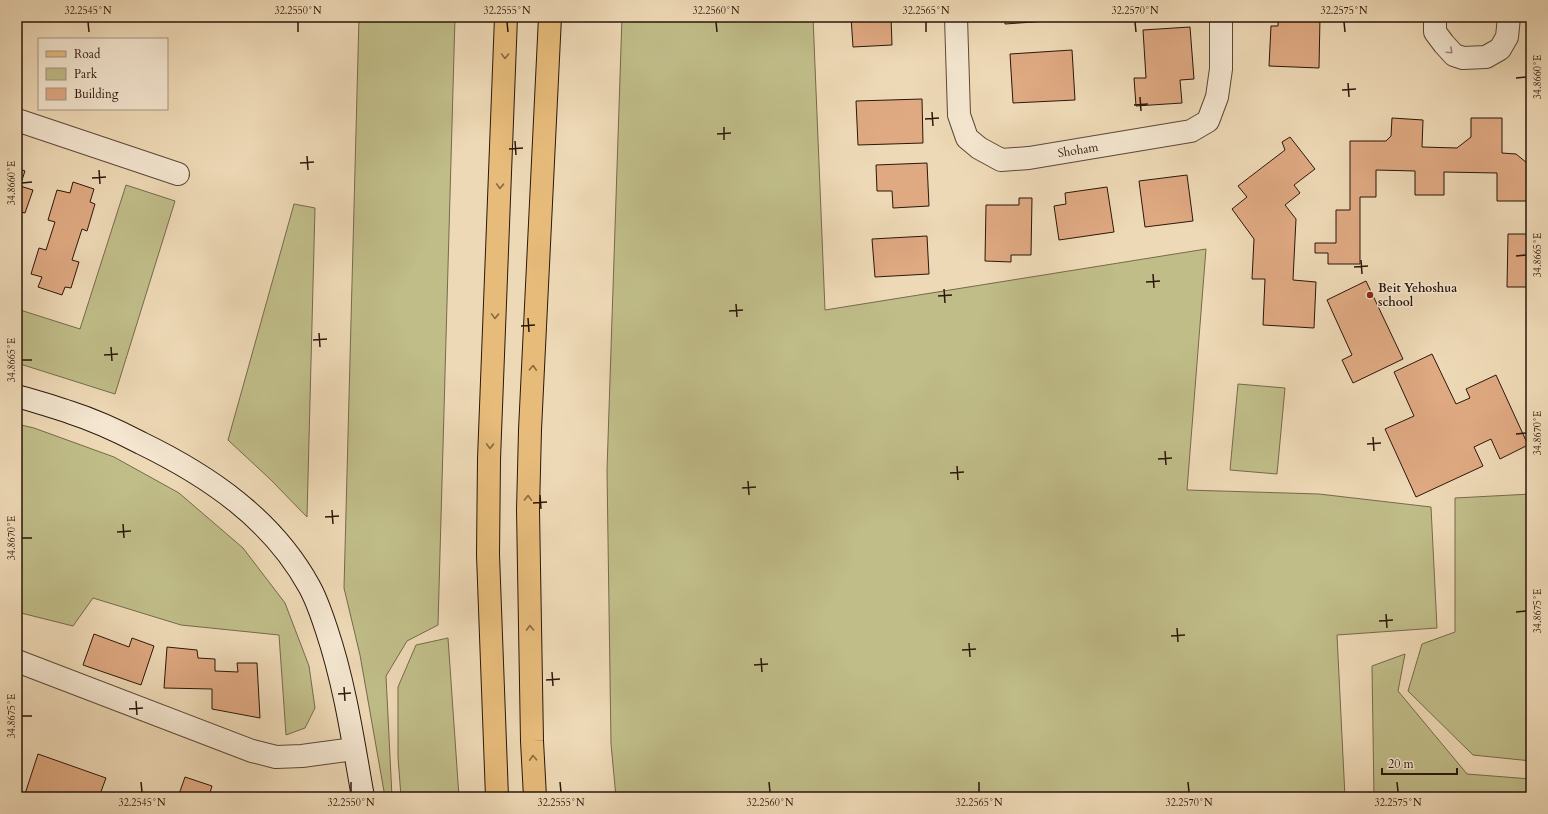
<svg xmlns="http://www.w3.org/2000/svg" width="1548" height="814" font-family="Cardo,serif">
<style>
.green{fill:#c0bd89;stroke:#766a4a}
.building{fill:#dfa982;stroke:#2b170a}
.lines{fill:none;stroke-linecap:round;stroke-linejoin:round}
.street-casing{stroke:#5c4835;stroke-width:24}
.secondary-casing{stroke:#2b170a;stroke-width:24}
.primary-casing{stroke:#2b170a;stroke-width:24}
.street{stroke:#f4e6d0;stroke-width:22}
.secondary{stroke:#f4e6d0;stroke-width:22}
.primary{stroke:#e7bc7b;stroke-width:22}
.oneway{stroke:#9a8977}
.oneway2{stroke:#896a42}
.ticks{fill:none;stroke:#2b170a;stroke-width:1.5}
.poi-dot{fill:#8f2418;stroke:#f4e6d0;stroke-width:1.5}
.labels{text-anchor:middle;stroke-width:3;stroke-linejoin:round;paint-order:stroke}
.street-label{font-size:12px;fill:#2b170a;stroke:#f4e6d0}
.poi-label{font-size:12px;font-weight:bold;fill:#2b170a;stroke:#f4e6d0;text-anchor:start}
.neatline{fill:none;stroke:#2b170a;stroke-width:1.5}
.ticks-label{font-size:10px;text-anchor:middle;fill:#2b170a}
</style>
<rect width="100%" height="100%" fill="#eed9b6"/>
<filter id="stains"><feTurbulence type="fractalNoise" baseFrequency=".005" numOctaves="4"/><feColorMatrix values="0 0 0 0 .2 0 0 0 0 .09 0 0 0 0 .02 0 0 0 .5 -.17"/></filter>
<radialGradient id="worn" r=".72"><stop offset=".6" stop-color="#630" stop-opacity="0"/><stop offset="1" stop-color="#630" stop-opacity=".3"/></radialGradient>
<g class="green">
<path d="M359 17H455L438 625 407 641 386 676 392 797H385L360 655 344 588Z"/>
<path d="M622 17H813L825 310 1206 249 1187 490 1319 494 1431 507 1437 628 1337 635 1345 797H616L611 744 607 470Z"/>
<path d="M126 185 175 201 115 394 17 363V309L80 329Z"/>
<path d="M294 204 315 208 307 517 271 480 228 440Z"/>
<path d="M1238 384 1285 388 1277 474 1230 470Z"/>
<path d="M17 424 34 428 114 457 179 493 243 548 285 603 309 666 315 708 305 728 286 735 279 635 181 625 93 598 73 626 17 612Z"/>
<path d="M1531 494V761L1473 755 1408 691 1422 644 1455 632V498Z"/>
<path d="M448 638 459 797H401L398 757V687L416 645Z"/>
<path d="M1405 654 1398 691 1467 774 1531 779V797H1374L1372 666Z"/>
</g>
<g class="building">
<path d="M851 17H891L892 45 853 47Z"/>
<path d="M1005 17H1075L1076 19 1005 24Z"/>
<path d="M1285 17H1320L1319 68 1269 66 1271 26H1278V18H1285Z"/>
<path d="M1190 27 1194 79 1180 80 1182 103 1136 106 1134 78H1146L1143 30Z"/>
<path d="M1072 50 1075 100 1013 103 1010 54Z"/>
<path d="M922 99 923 143 858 145 856 101Z"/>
<path d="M1392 118 1423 120 1422 147 1457 148 1471 137V118H1502V153L1516 154 1527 163V201H1497V173L1444 172V195H1415V171L1376 170V197H1360V264H1328V253H1315V243H1336V210H1350V141H1386L1391 136Z"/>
<path d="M1290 137 1315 169 1294 185 1300 193 1285 205 1296 219 1293 280 1316 282 1314 328 1263 325 1265 279H1252L1254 239 1232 209 1247 197 1238 186 1285 150 1282 142Z"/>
<path d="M927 163 929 206 893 208 892 191H877L876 165Z"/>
<path d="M17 168 25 171 20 186 33 190 25 213 17 211Z"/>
<path d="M1187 175 1193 221 1145 227 1139 181Z"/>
<path d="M73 182 94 189 90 202 95 204 87 231 82 229 72 260 79 262 71 288 65 287 62 295 38 287 42 277 31 274 39 248 46 250 55 222 48 220 57 190 70 193Z"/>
<path d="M1107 187 1114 232 1059 240 1054 206 1066 204 1065 193Z"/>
<path d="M1019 198H1032L1031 255H1011V262L985 261 986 205H1019Z"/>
<path d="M1508 234H1528V249H1531V287H1507Z"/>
<path d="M927 236 929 274 875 277 872 239Z"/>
<path d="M1366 281 1403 359 1353 383 1342 360 1352 355 1327 300Z"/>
<path d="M1432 354 1456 404 1470 398 1466 389 1496 375 1528 445 1500 459 1491 439 1474 447 1483 466 1416 497 1385 429 1414 416 1394 372Z"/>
<path d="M94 634 129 647 132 638 154 646 141 685 83 665Z"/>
<path d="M167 647 197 650 198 658 215 659V671L238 672 237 663H257L260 718 212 709V689L164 688Z"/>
<path d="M38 754 106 778 99 797H24Z"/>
<path d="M185 777 212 786 209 796 212 797H178Z"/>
</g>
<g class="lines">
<defs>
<g id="street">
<path d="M956 17 959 115 967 138 979 148 1001 160 1029 158 1191 131 1208 121 1217 97 1221 69V17"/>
<path d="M1435 17V32L1444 44 1454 55 1463 58 1486 57 1500 49 1507 37 1509 17"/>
<path d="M17 120 178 174"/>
<path d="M17 661 252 751 276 757 302 756 354 749"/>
</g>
<path id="secondary" d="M17 396C34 401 52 406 69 412 94 420 118 431 141 443 209 476 272 519 309 586 317 600 322 616 327 631 345 685 353 741 363 797"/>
<g id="primary">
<path d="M497 797 488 555 489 459 506 17"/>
<path d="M535 797 532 741 528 510 530 430 550 17"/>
</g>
</defs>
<use href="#street" class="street-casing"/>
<use href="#secondary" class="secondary-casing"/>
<use href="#primary" class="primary-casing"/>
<use href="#street" class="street"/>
<use href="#secondary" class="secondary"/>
<use href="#primary" class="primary"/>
</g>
<defs><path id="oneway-chevron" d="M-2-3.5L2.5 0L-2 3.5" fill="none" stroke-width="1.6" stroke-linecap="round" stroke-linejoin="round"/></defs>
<use class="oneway" href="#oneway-chevron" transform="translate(1450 51) rotate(43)"/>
<g class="oneway2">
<use href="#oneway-chevron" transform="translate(505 56) rotate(92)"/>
<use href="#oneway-chevron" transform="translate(500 186) rotate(92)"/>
<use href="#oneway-chevron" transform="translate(495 316) rotate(92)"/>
<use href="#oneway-chevron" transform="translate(533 368) rotate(-87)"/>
<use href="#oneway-chevron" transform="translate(490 446) rotate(92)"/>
<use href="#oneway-chevron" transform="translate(528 498) rotate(-88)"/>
<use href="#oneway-chevron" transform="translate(530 628) rotate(-91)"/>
<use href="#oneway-chevron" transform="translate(533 758) rotate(-93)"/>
</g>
<path class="ticks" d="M88 22 89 32M298 22V32M507 22 508 32M716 22 717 32M926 22V32M1135 22 1136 32M1344 22 1345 32M1516 78 1526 77M1348 83 1349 97M1342 90 1356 89M1140 97 1141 111M1134 105 1148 104M932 112 933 126M925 119 939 118M724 127V140M717 134 731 133M515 141 516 155M509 149 523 148M307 156 308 170M300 163 314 162M99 170 100 184M92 178 106 177M22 183 32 182M1516 256 1526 255M1361 260 1362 274M1354 267 1368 266M1153 274 1154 288M1146 282 1160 281M944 289 945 303M938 296 952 295M736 304 737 317M729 311 743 310M528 318 529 332M521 326 535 325M319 333 320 347M313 340 327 339M111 347 112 361M104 355 118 354M22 360H32M1516 434 1526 433M1373 437 1374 451M1367 444 1381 443M1165 451 1166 465M1158 459 1172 458M957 466 958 480M950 473 964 472M748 481 749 495M742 488 756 487M540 495 541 509M533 503 547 502M332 510 333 524M325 517 339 516M123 524 124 538M117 532 131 531M22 538H32M1516 612 1526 611M1386 614 1387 628M1379 621 1393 620M1177 628 1178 642M1171 636 1185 635M969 643 970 657M962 650 976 649M761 658 762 672M754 665 768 664M552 672 553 686M546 680 560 679M344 687 345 701M338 694 351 693M136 701 137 715M129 709 143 708M22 716H32M141 782 142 792M351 782V792M560 782 561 792M769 782 770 792M979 782V792M1188 782 1189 792M1397 782 1398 792"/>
<circle class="poi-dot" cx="1370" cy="295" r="4"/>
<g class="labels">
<g class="street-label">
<text transform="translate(1078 150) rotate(-9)" y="4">Shoham</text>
</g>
<g class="poi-label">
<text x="1378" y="292">Beit Yehoshua<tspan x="1378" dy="14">school</tspan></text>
</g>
</g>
<rect width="1548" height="814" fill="none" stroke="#eed9b6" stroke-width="44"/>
<rect x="38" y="38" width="130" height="72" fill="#f4e6d0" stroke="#a49381"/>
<rect x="46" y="51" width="20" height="6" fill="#e7bc7b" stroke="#a49381"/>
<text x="74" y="58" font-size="12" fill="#2b170a">Road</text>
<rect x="46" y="68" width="20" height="12" fill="#c0bd89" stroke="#a49381"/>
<text x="74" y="78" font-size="12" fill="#2b170a">Park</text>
<rect x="46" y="88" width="20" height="12" fill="#dfa982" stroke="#a49381"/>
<text x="74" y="98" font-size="12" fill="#2b170a">Building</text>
<path d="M1382 768v6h75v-6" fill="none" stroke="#2b170a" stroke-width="2"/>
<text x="1388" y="768" font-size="12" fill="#2b170a" stroke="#f4e6d0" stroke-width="3" paint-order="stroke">20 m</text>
<rect x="22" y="22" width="1504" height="770" class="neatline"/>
<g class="ticks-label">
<text x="88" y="14">32.2545°N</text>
<text x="298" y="14">32.2550°N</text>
<text x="507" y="14">32.2555°N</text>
<text x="716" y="14">32.2560°N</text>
<text x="926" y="14">32.2565°N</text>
<text x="1135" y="14">32.2570°N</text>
<text x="1344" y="14">32.2575°N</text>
<text transform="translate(1537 77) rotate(-90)" y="4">34.8660°E</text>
<text transform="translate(11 183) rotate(-90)" y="4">34.8660°E</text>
<text transform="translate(1537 255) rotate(-90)" y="4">34.8665°E</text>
<text transform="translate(11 360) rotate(-90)" y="4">34.8665°E</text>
<text transform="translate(1537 433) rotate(-90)" y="4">34.8670°E</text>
<text transform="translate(11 538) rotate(-90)" y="4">34.8670°E</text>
<text transform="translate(1537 611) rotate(-90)" y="4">34.8675°E</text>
<text transform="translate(11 716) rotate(-90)" y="4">34.8675°E</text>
<text x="142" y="806">32.2545°N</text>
<text x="351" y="806">32.2550°N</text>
<text x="561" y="806">32.2555°N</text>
<text x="770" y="806">32.2560°N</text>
<text x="979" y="806">32.2565°N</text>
<text x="1189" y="806">32.2570°N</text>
<text x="1398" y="806">32.2575°N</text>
</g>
<rect width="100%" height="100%" filter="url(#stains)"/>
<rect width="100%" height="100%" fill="url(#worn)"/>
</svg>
